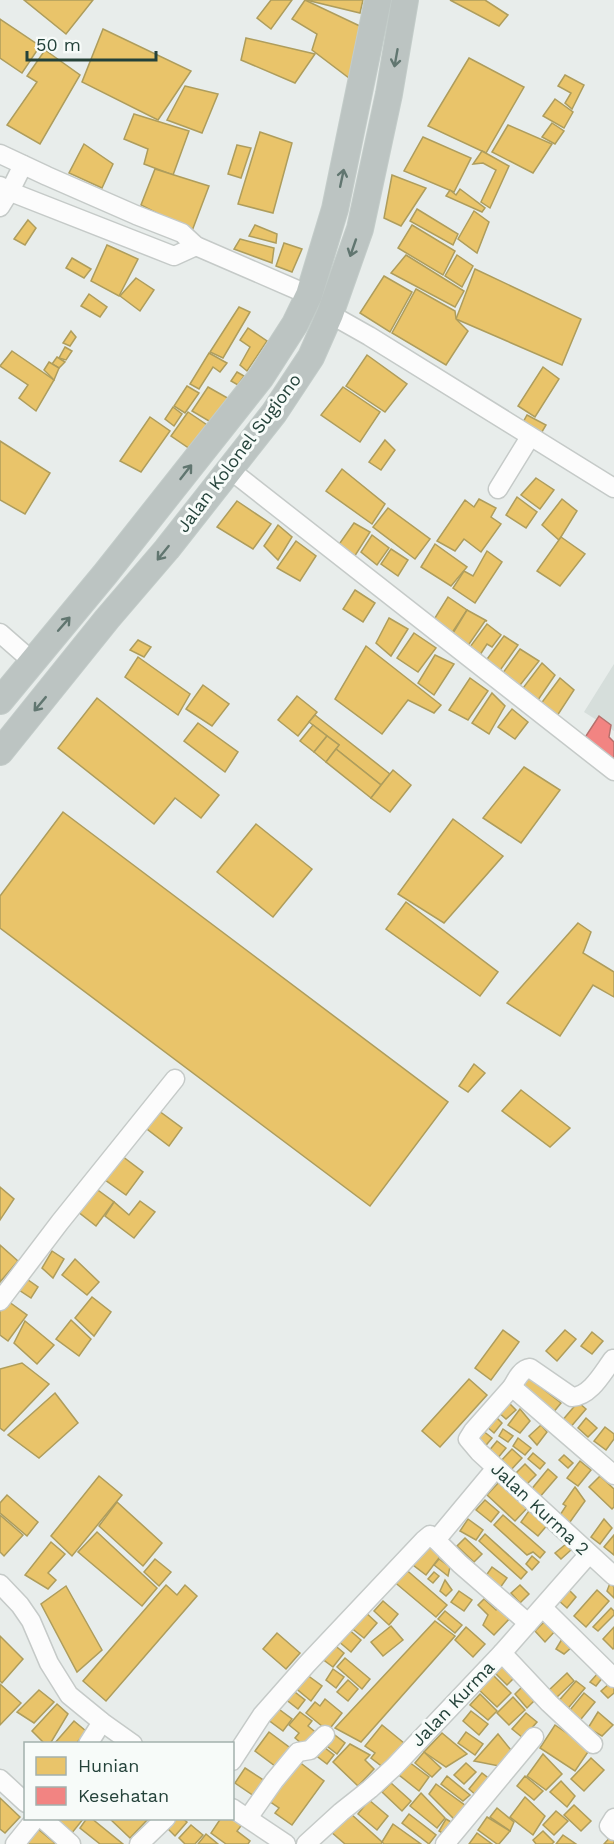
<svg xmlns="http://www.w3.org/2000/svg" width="614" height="1844" font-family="'Work Sans',sans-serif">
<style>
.built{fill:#d6dedb}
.homes{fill:#e9c46a;stroke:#ae9d5c;stroke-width:1.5}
.health{fill:#f28482;stroke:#b4706c;stroke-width:1.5}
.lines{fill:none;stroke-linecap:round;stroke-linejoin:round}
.minor-casing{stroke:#c5cac8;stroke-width:21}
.highway-casing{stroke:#c3ccc9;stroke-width:28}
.minor{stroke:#fcfcfc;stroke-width:18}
.highway{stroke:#bcc4c2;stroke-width:26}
.oneway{stroke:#617670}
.labels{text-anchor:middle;stroke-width:6;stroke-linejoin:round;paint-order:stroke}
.street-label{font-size:18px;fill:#24423a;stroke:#f7fbf9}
</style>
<rect width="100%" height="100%" fill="#e8edeb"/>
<path class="built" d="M614 664V731L584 712Z"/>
<g class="homes">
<path d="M24 0H93L66 34Z"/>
<path d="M271 0H292L271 29 257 18Z"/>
<path d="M305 0 364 28 349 78 312 50 317 34 292 19Z"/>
<path d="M306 0H363L360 13Z"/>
<path d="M450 0H485L508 15 499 26Z"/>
<path d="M0 19 40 46 22 73 0 58Z"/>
<path d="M103 29 191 71 158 120 82 82Z"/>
<path d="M246 38 315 54 295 83 241 60Z"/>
<path d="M45 50 80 75 40 144 7 125 37 82 27 76Z"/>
<path d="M469 58 524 87 486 153 428 126Z"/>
<path d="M565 75 584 85 572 109 565 103 571 93 558 86Z"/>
<path d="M185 86 218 94 202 133 167 120Z"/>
<path d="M555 99 573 112 564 128 543 116Z"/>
<path d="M134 114 189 131 173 175 144 164 148 149 124 139Z"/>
<path d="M552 123 564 131 555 144 542 137Z"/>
<path d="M508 125 552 144 533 173 492 152Z"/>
<path d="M260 132 292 143 273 213 238 204Z"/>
<path d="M423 137 471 158 454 192 404 171Z"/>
<path d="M84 144 113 164 102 188 69 173Z"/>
<path d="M237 145 251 148 241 178 228 174Z"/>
<path d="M482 151 509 166 490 208 481 202 496 170 483 163 473 164Z"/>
<path d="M155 169 209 186 192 231 141 205Z"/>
<path d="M392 175 426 188 401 226 384 218Z"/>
<path d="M460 189 485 208 482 212 446 196 450 190 456 195Z"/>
<path d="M417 209 458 234 453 245 410 221Z"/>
<path d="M474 211 489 222 477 253 458 239Z"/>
<path d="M28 220 36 228 25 245 14 239Z"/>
<path d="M255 225 277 234 276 243 249 236Z"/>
<path d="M412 225 455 251 443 275 398 248Z"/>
<path d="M240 239 274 248 272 263 234 249Z"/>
<path d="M284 243 302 249 292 272 276 266Z"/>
<path d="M107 245 138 259 119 296 91 281Z"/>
<path d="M406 255 464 291 455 307 391 273Z"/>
<path d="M457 255 473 266 462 287 445 276Z"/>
<path d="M72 258 91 269 84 278 66 268Z"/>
<path d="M475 269 581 319 562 365 456 319Z"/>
<path d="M384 276 412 292 390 332 360 313Z"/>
<path d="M136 278 154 290 140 311 120 296Z"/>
<path d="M416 289 455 311 456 319 468 331 446 365 392 333Z"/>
<path d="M89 294 107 307 100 317 81 306Z"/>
<path d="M239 307 250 312 223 358 210 352Z"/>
<path d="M248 328 267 341 247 371 240 365 250 347 240 340Z"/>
<path d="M71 331 76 337 70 346 63 343Z"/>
<path d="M65 347 72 351 66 360 59 358Z"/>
<path d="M12 351 54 380 36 411 19 398 28 385 0 366Z"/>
<path d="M209 353 227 363 220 372 213 367 199 389 190 384Z"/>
<path d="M367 355 407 384 385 412 346 386Z"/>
<path d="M57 357 65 362 59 368 52 364Z"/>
<path d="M49 362 59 368 54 380 44 370Z"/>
<path d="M543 367 559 379 535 417 518 406Z"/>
<path d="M237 372 244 376 238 385 231 381Z"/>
<path d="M187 386 199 393 185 413 174 406Z"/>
<path d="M208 387 231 400 214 424 192 411Z"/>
<path d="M343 387 380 412 360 442 321 415Z"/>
<path d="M173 407 182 414 174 426 165 419Z"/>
<path d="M188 412 213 429 196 453 171 436Z"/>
<path d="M527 415 546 425 539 437 522 424Z"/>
<path d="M150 417 170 431 141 472 120 461Z"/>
<path d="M385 440 395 450 381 470 369 462Z"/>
<path d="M0 441 50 473 25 514 0 500Z"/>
<path d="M342 469 385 504 372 524 326 491Z"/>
<path d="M536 478 554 490 540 509 521 495Z"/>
<path d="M517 497 537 512 526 528 506 515Z"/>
<path d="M479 499 496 508 491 517 501 524 481 552 464 539 455 551 437 541 465 500 474 507Z"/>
<path d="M562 499 577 511 559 540 542 525Z"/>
<path d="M237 501 271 524 253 549 217 527Z"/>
<path d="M388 508 430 539 415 559 373 527Z"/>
<path d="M354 523 370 532 351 562 335 550Z"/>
<path d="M278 525 292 537 278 560 264 546Z"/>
<path d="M372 535 389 548 377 565 361 552Z"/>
<path d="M561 537 585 554 560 586 537 571Z"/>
<path d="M296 541 316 556 300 581 277 568Z"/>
<path d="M435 544 467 567 451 586 421 567Z"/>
<path d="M391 549 408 560 398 576 381 564Z"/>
<path d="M487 551 502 562 475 603 453 588 464 571 473 576Z"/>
<path d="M355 590 375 603 363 622 343 609Z"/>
<path d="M448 597 467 610 450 636 433 621Z"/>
<path d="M467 610 487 621H485L465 650 450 638Z"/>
<path d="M389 618 408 629 391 656 376 643Z"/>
<path d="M487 624 501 635 492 647 487 644 478 658 467 651Z"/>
<path d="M414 633 436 648 418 672 397 658Z"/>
<path d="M504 636 518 645 496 676 482 666Z"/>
<path d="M138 640 151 647 144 657 130 650Z"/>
<path d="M366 646 441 705 434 713 408 700 382 734 335 699Z"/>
<path d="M520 649 539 661 517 689 500 677Z"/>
<path d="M435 655 454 664 434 695 418 683Z"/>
<path d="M138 657 190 694 178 715 125 677Z"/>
<path d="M542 663 555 675 536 703 520 692Z"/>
<path d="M470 678 488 691 468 720 449 710Z"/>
<path d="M560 678 574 690 557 716 540 705Z"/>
<path d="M203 685 229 704 212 726 186 709Z"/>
<path d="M492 693 505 706 489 734 472 723Z"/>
<path d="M297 696 317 712 298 736 278 720Z"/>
<path d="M97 698 219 795 201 818 175 798 154 824 58 748Z"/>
<path d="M512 709 528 722 515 739 498 727Z"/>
<path d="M315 715 390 774 381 785 336 749 339 745 309 722Z"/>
<path d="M198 723 238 752 225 772 184 741Z"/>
<path d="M313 725 327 736 314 752 300 741Z"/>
<path d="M327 736 339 745 326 762 314 752Z"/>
<path d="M336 749 381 785 371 798 326 762Z"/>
<path d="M524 767 560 790 521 843 483 818Z"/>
<path d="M393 770 411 785 390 812 371 798Z"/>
<path d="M63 812 448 1102 370 1206 0 928V896Z"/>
<path d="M453 819 503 856 444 923 398 894Z"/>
<path d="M256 824 312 869 273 917 217 872Z"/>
<path d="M406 902 498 972 480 996 386 929Z"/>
<path d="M578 923 591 932 583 953 614 972V997L593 985 560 1036 507 1003Z"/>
<path d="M474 1064 485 1073 468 1092 459 1086Z"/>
<path d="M521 1090 570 1128 550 1147 502 1111Z"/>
<path d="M155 1108 182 1128 169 1146 143 1126Z"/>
<path d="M118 1153 143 1172 126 1195 101 1177Z"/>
<path d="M0 1187 14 1199 0 1220Z"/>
<path d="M95 1188 114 1202 96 1226 77 1211Z"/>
<path d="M140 1201 155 1212 134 1238 105 1216 114 1202 129 1215Z"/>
<path d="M0 1245 18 1261 0 1282Z"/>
<path d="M52 1251 64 1259 53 1278 42 1268Z"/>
<path d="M75 1259 99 1282 87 1295 62 1275Z"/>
<path d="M24 1277 38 1287 31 1298 16 1288Z"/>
<path d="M92 1297 111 1312 94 1336 75 1318Z"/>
<path d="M5 1299 27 1315 8 1341 0 1335V1306Z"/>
<path d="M71 1320 91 1339 79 1356 56 1339Z"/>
<path d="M25 1321 54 1345 37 1364 14 1343Z"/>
<path d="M503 1330 519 1342 491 1380 475 1368Z"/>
<path d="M565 1330 576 1339 557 1361 546 1351Z"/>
<path d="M592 1332 603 1341 592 1354 581 1346Z"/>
<path d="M22 1363 49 1384 4 1431 0 1428V1369Z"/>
<path d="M524 1374 561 1403 552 1414 515 1385Z"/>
<path d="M469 1379 487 1395 440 1447 422 1431Z"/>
<path d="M55 1393 78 1423 39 1458 8 1435Z"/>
<path d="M508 1402 516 1410 506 1419 498 1412Z"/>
<path d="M578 1402 586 1409 569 1429 561 1422Z"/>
<path d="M520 1409 530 1421 520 1433 508 1425Z"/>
<path d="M495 1416 502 1423 494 1433 486 1426Z"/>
<path d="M586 1418 597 1428 588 1437 578 1428Z"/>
<path d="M541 1425 547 1432 537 1445 529 1436Z"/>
<path d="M605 1427 614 1434V1439L606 1450 594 1441Z"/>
<path d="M503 1429 513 1436 508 1442 499 1436Z"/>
<path d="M482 1430 492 1438 483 1449 473 1440Z"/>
<path d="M518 1438 531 1448 525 1455 513 1446Z"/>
<path d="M497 1441 506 1448 497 1459 488 1452Z"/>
<path d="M512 1449 522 1458 510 1471 500 1462Z"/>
<path d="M533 1453 545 1463 540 1469 528 1459Z"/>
<path d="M564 1455 573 1463 568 1468 559 1460Z"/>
<path d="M580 1461 591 1470 578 1486 567 1478Z"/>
<path d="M525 1464 536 1475 526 1485 515 1474Z"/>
<path d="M548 1469 557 1477 539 1498 530 1491Z"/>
<path d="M99 1476 122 1495 72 1556 51 1536Z"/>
<path d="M600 1476 614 1489V1507L612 1509 589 1487Z"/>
<path d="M501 1480 529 1506 515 1521 487 1495Z"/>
<path d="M575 1487 585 1501 570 1522 560 1515 566 1506 563 1504Z"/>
<path d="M7 1495 38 1522 27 1536 0 1513V1503Z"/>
<path d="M485 1500 499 1512 491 1522 476 1510Z"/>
<path d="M117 1502 162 1543 143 1566 99 1526Z"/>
<path d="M531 1508 549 1523 538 1536 521 1522Z"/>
<path d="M0 1515 23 1535 4 1556 0 1552Z"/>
<path d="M503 1515 545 1552 540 1558 533 1552 527 1555 494 1525Z"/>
<path d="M468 1519 483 1530 476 1540 460 1531Z"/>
<path d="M604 1519 612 1528 600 1544 591 1537Z"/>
<path d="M97 1532 157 1588 142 1606 78 1552Z"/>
<path d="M485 1534 527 1572 521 1579 479 1541Z"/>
<path d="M614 1535V1555L604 1547Z"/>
<path d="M465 1538 482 1554 474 1562 457 1546Z"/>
<path d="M51 1542 65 1554 48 1573 56 1580 48 1589 25 1575Z"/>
<path d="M429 1544 442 1554 426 1575 413 1565Z"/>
<path d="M566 1544 571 1550 561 1559 555 1553Z"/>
<path d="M532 1556 539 1562 532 1570 526 1564Z"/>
<path d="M155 1559 171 1572 159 1586 144 1572Z"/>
<path d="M439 1559 450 1567 448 1576 434 1565Z"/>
<path d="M403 1567 447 1605 436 1617 392 1580Z"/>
<path d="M492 1567 507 1578 500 1588 485 1577Z"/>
<path d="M434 1572 439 1576 433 1583 428 1579Z"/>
<path d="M445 1580 452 1590 446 1596 440 1591Z"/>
<path d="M610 1583 614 1587V1598L607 1591Z"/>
<path d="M166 1585 177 1595 185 1585 197 1596 106 1701 83 1681Z"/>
<path d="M520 1585 529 1594 520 1603 511 1593Z"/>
<path d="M66 1586 102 1650 77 1672 41 1604Z"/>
<path d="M568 1589 576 1597 567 1608 558 1600Z"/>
<path d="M597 1590 609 1601 586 1627 574 1616Z"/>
<path d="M459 1591 472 1600 464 1611 451 1602Z"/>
<path d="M484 1599 496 1610 502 1603 514 1614 494 1635 483 1625 488 1615 478 1605Z"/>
<path d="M383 1601 398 1614 389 1625 374 1611Z"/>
<path d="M611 1608 614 1611V1615L598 1631 593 1627Z"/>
<path d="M364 1611 377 1623 364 1638 350 1627Z"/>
<path d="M445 1611 462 1625 455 1633 438 1619Z"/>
<path d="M546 1620 556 1630 545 1642 535 1631Z"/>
<path d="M435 1621 455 1636 361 1742 335 1728Z"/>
<path d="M391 1626 403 1640 383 1656 371 1642Z"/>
<path d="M466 1627 485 1644 473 1657 455 1640Z"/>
<path d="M614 1627V1648L613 1649 603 1639Z"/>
<path d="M347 1628 361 1640 351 1652 337 1640Z"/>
<path d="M277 1633 300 1653 286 1669 263 1649Z"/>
<path d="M0 1636 23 1659 2 1683 0 1681Z"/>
<path d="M562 1639 573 1646 564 1654 556 1649Z"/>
<path d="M332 1643 344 1653 333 1667 321 1658Z"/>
<path d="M345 1658 370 1679 362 1689 337 1667Z"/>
<path d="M501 1660 517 1675 507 1685 492 1670Z"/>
<path d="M333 1669 344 1677 336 1688 326 1680Z"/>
<path d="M303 1672 322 1686 311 1701 293 1686Z"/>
<path d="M490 1672 511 1693 497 1707 476 1687Z"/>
<path d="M567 1673 574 1681 556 1698 549 1690Z"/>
<path d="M598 1673 603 1677 596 1686 590 1682Z"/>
<path d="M348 1680 358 1689 348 1701 337 1692Z"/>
<path d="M576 1681 585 1688 565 1712 556 1704Z"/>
<path d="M611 1682 614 1686V1693L608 1698 601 1691Z"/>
<path d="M0 1684 21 1703 0 1725Z"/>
<path d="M524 1685 537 1698 527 1708 515 1694Z"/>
<path d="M291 1689 305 1700 298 1709 284 1698Z"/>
<path d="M39 1690 54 1702 34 1723 17 1712Z"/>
<path d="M584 1693 595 1702 577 1724 566 1715Z"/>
<path d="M480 1694 497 1711 488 1720 470 1705Z"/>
<path d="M513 1697 525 1710 509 1725 497 1713Z"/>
<path d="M325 1699 342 1713 328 1731 306 1713 315 1702 320 1706Z"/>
<path d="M57 1704 68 1714 50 1744H45L32 1731Z"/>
<path d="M276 1707 292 1719 283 1731 267 1719Z"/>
<path d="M471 1711 488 1724 479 1735 463 1721Z"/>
<path d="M300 1712 312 1721 308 1726 319 1735 308 1749 295 1738 299 1733 289 1725Z"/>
<path d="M598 1712 613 1725 602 1736 588 1728Z"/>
<path d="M526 1713 537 1722 523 1738 512 1729Z"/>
<path d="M74 1721 86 1731 76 1744H54Z"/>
<path d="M382 1725 404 1743 384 1768 371 1758 375 1753 365 1746Z"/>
<path d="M555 1725 590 1749 575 1771 540 1748Z"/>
<path d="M269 1732 293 1750 279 1769 255 1751Z"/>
<path d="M331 1732 345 1743 337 1754 323 1743Z"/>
<path d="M466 1732 483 1744 475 1755 458 1743Z"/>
<path d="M442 1733 467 1754 446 1767 424 1752Z"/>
<path d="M498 1734 515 1755 504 1767 474 1761Z"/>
<path d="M320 1744 334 1755 327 1764 314 1754Z"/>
<path d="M350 1744 370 1755 365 1760 374 1769 358 1786 333 1762Z"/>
<path d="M424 1752 441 1768 432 1777 415 1763Z"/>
<path d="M543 1754 562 1774 546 1790 527 1776Z"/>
<path d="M591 1758 604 1770 584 1791 571 1779Z"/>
<path d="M298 1761 324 1781 292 1825 275 1813 279 1808 269 1801Z"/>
<path d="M409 1762 429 1777 419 1791 399 1775Z"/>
<path d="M466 1763 476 1772 464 1784 454 1775Z"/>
<path d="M245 1768 265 1781 254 1796 235 1783Z"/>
<path d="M482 1773 491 1780 478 1797 469 1789Z"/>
<path d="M447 1776 470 1795 463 1801 441 1784Z"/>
<path d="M525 1776 543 1791 534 1800 517 1786Z"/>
<path d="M561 1781 575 1796 567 1807 550 1792Z"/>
<path d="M391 1783 411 1801 402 1811 382 1792Z"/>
<path d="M436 1784 466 1806 456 1821 429 1794Z"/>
<path d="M421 1793 445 1818 437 1828 410 1806Z"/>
<path d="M525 1797 545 1816 533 1835 510 1817Z"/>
<path d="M0 1798 20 1817 5 1833 0 1829Z"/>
<path d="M369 1800 388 1816 377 1830 358 1814Z"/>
<path d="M574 1805 591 1821 581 1831 564 1815Z"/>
<path d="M497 1808 514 1822 510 1831 490 1817Z"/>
<path d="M556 1811 568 1821 554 1835 543 1825Z"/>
<path d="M351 1814 382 1842 381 1844H345L330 1831Z"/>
<path d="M409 1814 436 1835 429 1844 402 1823Z"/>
<path d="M487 1817 510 1831 499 1844H497L478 1830Z"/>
<path d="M46 1818H84L67 1839Z"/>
<path d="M87 1818H91L123 1844H100L80 1828Z"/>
<path d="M109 1818H149L130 1838Z"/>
<path d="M175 1818H182L187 1822 175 1836 167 1828Z"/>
<path d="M221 1818H232L244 1822 237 1831 250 1841 248 1844H226L211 1833Z"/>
<path d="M446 1819 456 1825 449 1837 439 1831Z"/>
<path d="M393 1824 421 1844H384L382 1842Z"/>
<path d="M191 1825 203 1835 195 1844H185L179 1838Z"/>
<path d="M38 1829 56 1844H26Z"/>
<path d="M543 1831 554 1842 552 1844H536L533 1840Z"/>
<path d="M477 1833 492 1844H469Z"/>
<path d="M614 1833V1844H604Z"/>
<path d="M206 1834 218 1844H198Z"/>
<path d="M563 1835 576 1844H556Z"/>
</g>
<path class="health" d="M599 716 611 725 609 737 614 742V762L582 742Z"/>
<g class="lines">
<defs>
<g id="minor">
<path d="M0 154 47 176 136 215 182 233 196 246 309 295"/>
<path d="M0 186 16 194 174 256 196 246"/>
<path d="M0 207 10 191 23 165"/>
<path d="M330 314 369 336 614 488"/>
<path d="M229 469 614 771"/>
<path d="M498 489 530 437"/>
<path d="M0 633 32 661"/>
<path d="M0 1301 60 1222 175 1079"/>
<path d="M512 1387C516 1380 521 1369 530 1368L572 1397C591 1396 603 1372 613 1359"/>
<path d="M496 1468 436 1540 460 1564 528 1623"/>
<path d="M614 1475 512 1387 473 1431 468 1439 479 1452 614 1576"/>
<path d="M0 1584 20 1605 31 1621 49 1663 69 1695 102 1722 133 1744"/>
<path d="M543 1608 614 1678"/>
<path d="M502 1653 549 1703 593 1744"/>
<path d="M88 1744 102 1722"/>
<path d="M232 1761 262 1715 307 1664 424 1540 430 1535 436 1540"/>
<path d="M0 1779 26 1803"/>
<path d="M232 1808 286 1844"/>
<path d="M42 1818 71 1844"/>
<path d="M248 1818 274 1781 298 1752 310 1750 325 1735"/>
<path d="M614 1818 609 1826 614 1831"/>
<path d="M15 1844 36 1818"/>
<path d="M139 1844 166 1818"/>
<path d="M306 1844 341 1812 370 1789 394 1767 502 1653 589 1554"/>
<path d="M445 1844 534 1737"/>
</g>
<g id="highway">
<path d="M0 701 106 573 261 377 295 324 309 295 335 209 378 0"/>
<path d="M0 752 107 619 167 549 274 413 311 357 330 314 360 229 389 94 405 0"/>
</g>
</defs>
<use href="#minor" class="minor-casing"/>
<use href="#highway" class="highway-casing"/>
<use href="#minor" class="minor"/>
<use href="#highway" class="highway"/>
</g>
<defs><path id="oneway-shaft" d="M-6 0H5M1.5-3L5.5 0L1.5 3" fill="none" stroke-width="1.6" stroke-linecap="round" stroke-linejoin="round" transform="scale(1.5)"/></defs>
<g class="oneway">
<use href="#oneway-shaft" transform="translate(396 58) rotate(100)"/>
<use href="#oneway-shaft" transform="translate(342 178) rotate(-78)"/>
<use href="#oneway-shaft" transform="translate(353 248) rotate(109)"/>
<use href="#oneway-shaft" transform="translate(186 472) rotate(-52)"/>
<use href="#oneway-shaft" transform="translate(163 553) rotate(129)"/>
<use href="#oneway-shaft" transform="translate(64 624) rotate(-49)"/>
<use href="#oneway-shaft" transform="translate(40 704) rotate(130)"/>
</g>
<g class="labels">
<g class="street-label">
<text transform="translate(239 453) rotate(-53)" y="6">Jalan Kolonel Sugiono</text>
<text transform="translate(540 1509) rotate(43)" y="6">Jalan Kurma 2</text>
<text transform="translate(453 1704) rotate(-46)" y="6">Jalan Kurma</text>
</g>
</g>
<rect x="24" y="1742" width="210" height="78" fill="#f7fbf9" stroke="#a3b1ad" stroke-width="1.5"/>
<rect x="36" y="1757" width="30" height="18" fill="#e9c46a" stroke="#a3b1ad" stroke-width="1.5"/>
<text x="78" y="1772" font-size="18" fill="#24423a">Hunian</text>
<rect x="36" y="1787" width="30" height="18" fill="#f28482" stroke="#a3b1ad" stroke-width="1.5"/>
<text x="78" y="1802" font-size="18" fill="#24423a">Kesehatan</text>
<path d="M27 51v9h129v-9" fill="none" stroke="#24423a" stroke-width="3"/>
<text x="36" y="51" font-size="18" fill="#24423a" stroke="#f7fbf9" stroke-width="4.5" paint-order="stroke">50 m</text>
</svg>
